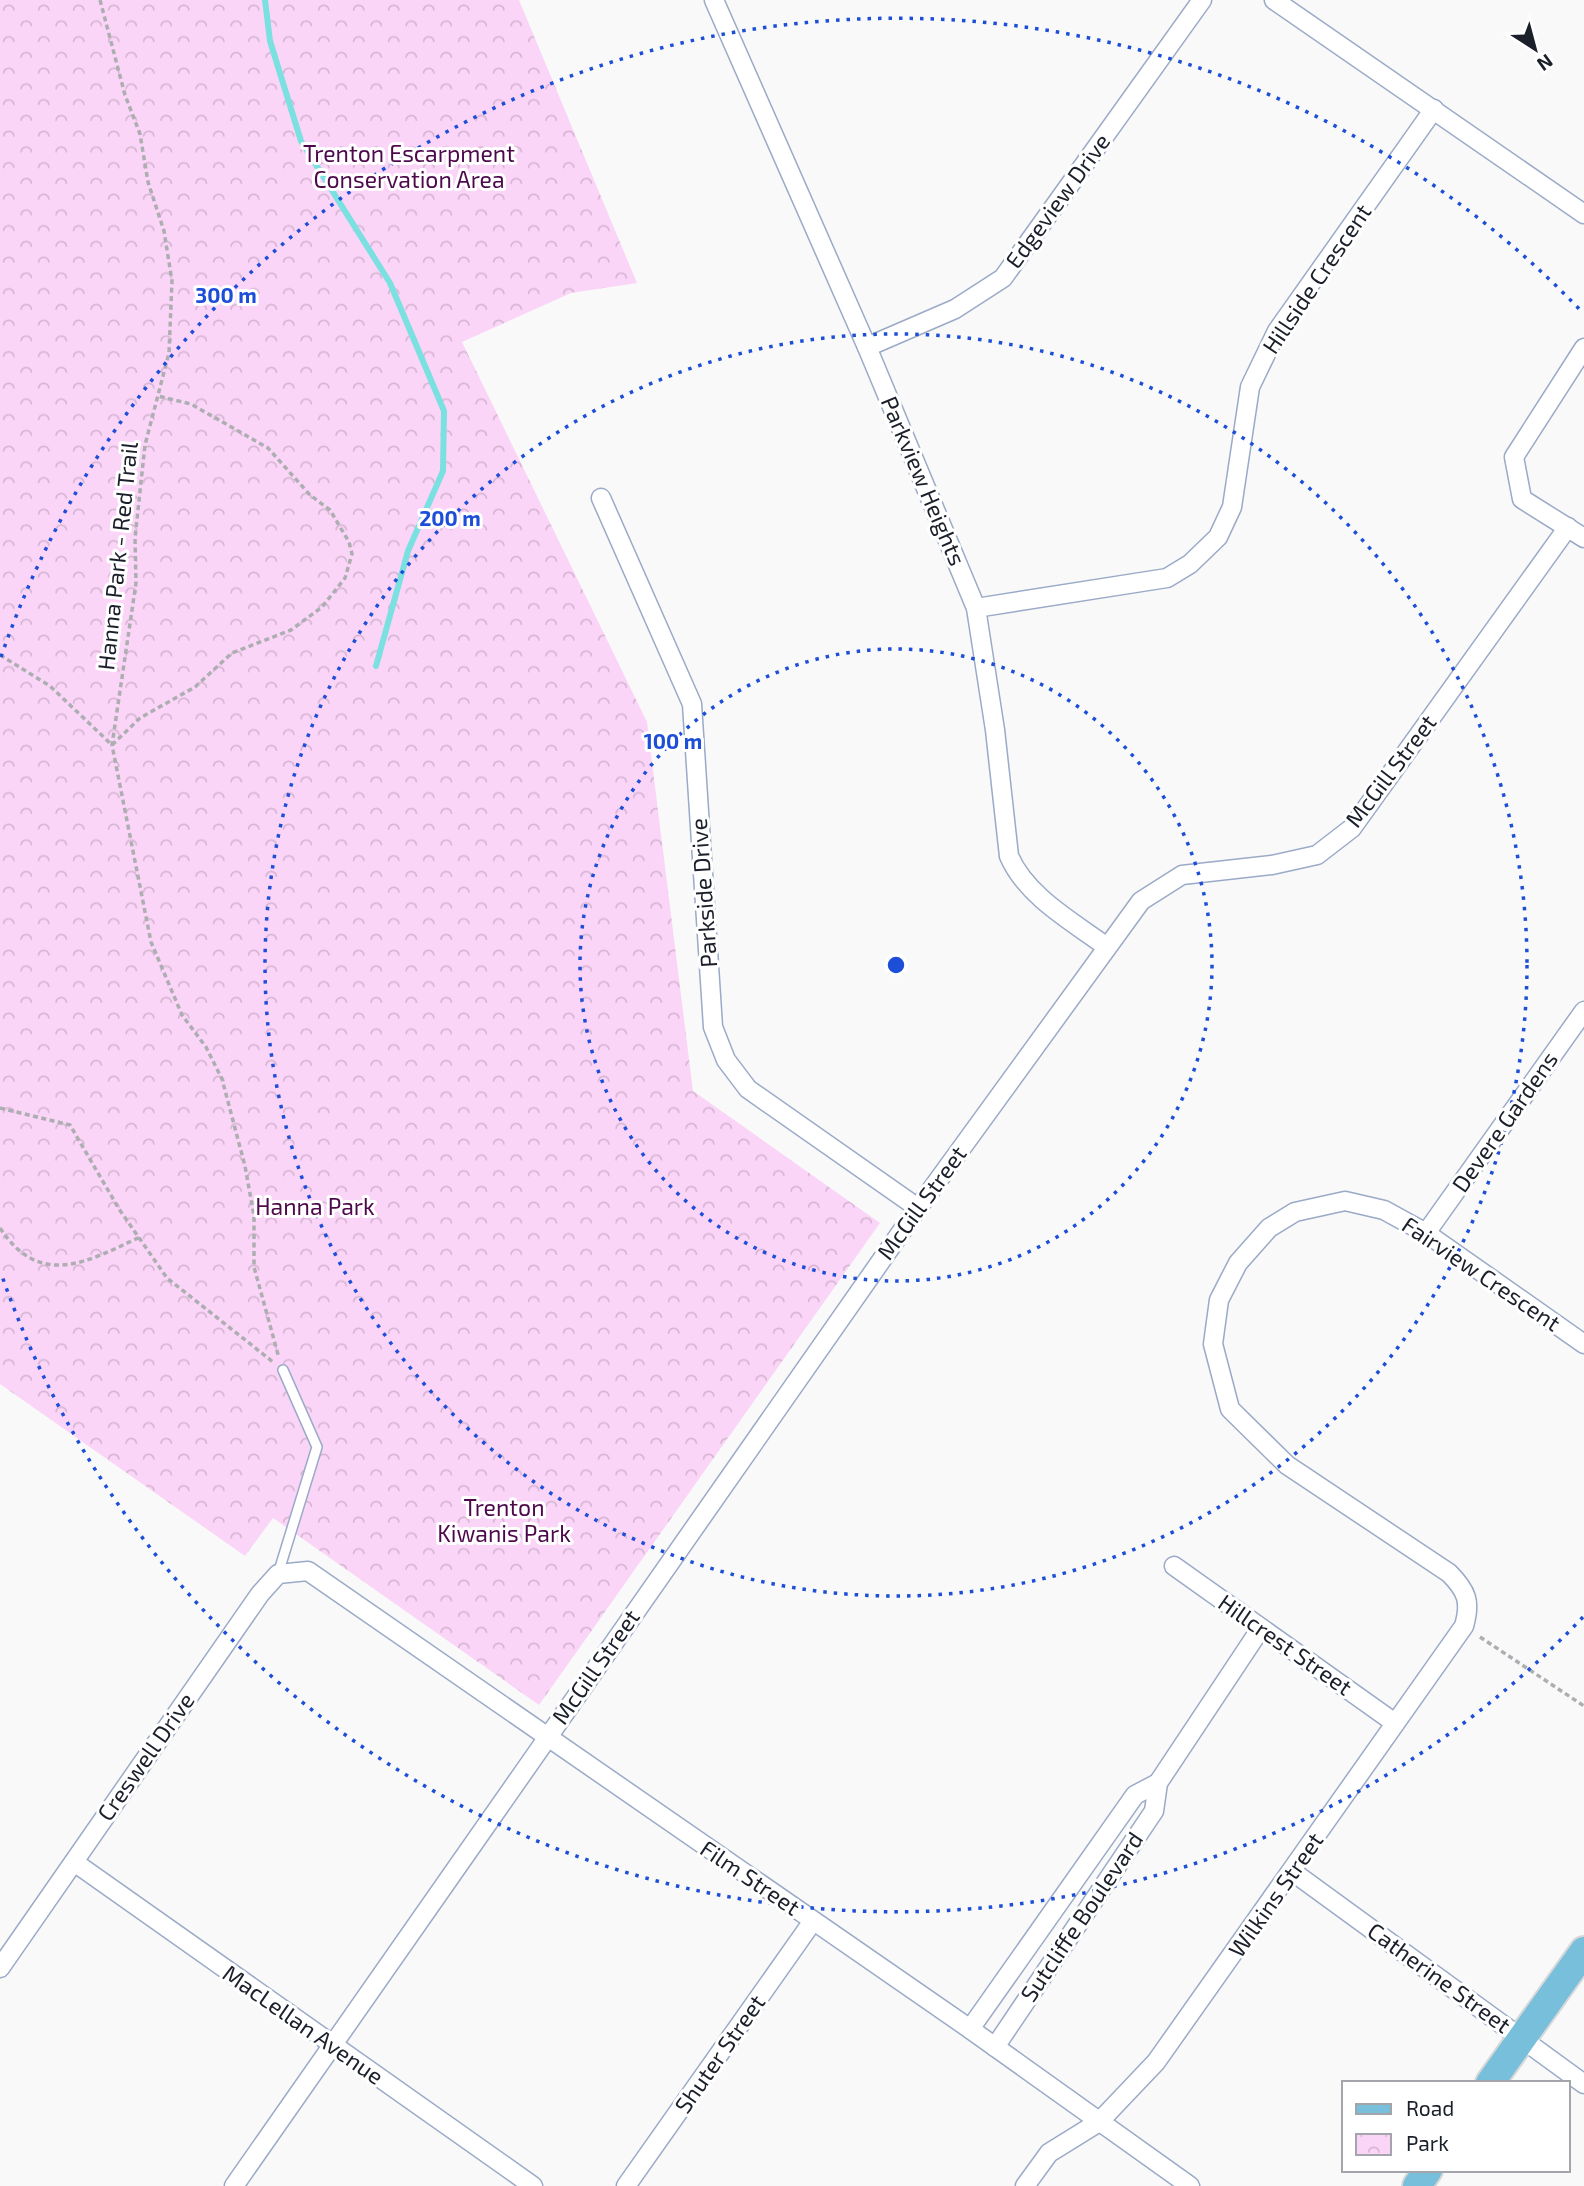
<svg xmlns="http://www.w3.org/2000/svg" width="1584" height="2186" font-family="'Exo 2',sans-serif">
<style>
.park{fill:url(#park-crowns)}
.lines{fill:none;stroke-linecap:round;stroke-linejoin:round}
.stream{stroke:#7be0e0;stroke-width:6}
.service-casing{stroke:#9aaac7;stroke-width:12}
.minor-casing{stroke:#9aaac7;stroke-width:21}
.primary-casing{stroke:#d6d7d9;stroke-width:32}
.path{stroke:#acaeb1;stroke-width:3.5;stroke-dasharray:5 3.5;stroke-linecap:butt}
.service{stroke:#fff;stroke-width:9}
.minor{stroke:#fff;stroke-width:18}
.primary{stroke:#77bfda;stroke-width:28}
.ring{fill:none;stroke:#1d4ed8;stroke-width:3.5;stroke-dasharray:3.5 7}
.labels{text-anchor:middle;stroke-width:6;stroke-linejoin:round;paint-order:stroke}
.park-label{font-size:23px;fill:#4d094b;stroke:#fff}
.street-label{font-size:23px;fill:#1a1f2a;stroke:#fff}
.centre{fill:#1d4ed8;stroke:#fff;stroke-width:3.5}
.ring-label{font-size:21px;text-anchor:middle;font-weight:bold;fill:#1d4ed8;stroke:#fff;stroke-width:6;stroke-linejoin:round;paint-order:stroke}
</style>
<defs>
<pattern id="park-crowns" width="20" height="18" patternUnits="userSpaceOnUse" patternTransform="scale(1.75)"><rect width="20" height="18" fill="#fbd5f7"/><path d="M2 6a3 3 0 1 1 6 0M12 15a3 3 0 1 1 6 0" fill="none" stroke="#d7b6d4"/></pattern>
</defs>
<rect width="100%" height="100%" fill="#f9f9f9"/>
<path class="park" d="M0 0H519L637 283 571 293 462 342 647 722 693 1091 880 1223 539 1705 273 1518 245 1556 0 1384Z"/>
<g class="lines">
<path class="stream" d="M265 0 270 41 301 141 390 283 444 411 443 471 408 551 376 666"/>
<defs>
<path id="service" d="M278 1574 317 1447 283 1370"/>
<g id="minor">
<path d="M714 0 867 347 976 608 995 730 1009 856C1026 896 1073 922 1107 947"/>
<path d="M1274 0 1584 214"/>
<path d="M867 347 955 309 1003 278 1202 0"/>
<path d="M1584 348 1514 457 1522 499 1584 538"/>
<path d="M601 498 692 704 713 1027 726 1060 748 1089 918 1208"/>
<path d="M976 608 1167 578 1190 564 1218 537 1232 507 1250 387 1277 331 1434 109"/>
<path d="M1426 1233 1584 1011"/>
<path d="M1174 1566 1395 1723"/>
<path d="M74 1862 533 2186"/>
<path d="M1293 1872 1584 2084"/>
<path d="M0 1968 260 1594 278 1574 308 1571 970 2029 1190 2186"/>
<path d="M970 2029 1135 1795 1158 1783"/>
<path d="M995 2047 1154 1811 1158 1783 1261 1628"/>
<path d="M234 2186 918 1208 1141 901 1182 875 1272 865 1317 855 1352 828 1568 527"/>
<path d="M626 2186 813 1921"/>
<path d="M1025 2186 1049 2153 1099 2122 1156 2062 1464 1626C1471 1602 1467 1591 1449 1573L1287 1465 1230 1409 1213 1344 1219 1300 1238 1263 1269 1228 1295 1212 1345 1201 1384 1210 1426 1233 1584 1344"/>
</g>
<g id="primary">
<path d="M1490 2083 1584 1951"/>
<path d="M1417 2186 1428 2170"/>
</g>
</defs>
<use href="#service" class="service-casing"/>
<use href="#minor" class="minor-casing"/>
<use href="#primary" class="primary-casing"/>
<g class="path">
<path d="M100 0 125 95 140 134 148 182 164 231 172 281 169 353 145 445 135 538 136 583 112 745 151 942 182 1015 206 1047 222 1079 245 1166 254 1216V1267L279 1358"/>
<path d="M0 655 50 686 112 745 140 718 195 687 232 653 291 630 322 607 345 578 352 554 349 542 330 510 310 495 268 448 191 404 158 396"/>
<path d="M0 1108 70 1125 119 1209 167 1278 273 1362"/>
<path d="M0 1228C40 1289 87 1262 140 1237"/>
<path d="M1480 1637 1584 1706"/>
</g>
<use href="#service" class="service"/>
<use href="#minor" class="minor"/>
<use href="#primary" class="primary"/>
</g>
<g class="ring">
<circle cx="896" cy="965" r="316"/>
<circle cx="896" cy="965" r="631"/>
<path d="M1583 1617A947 947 0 0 1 1 1273M1 657A947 947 0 0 1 1583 313"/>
</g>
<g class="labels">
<g class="park-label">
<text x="409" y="162">Trenton Escarpment<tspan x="409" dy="26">Conservation Area</tspan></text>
<text x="315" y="1215">Hanna Park</text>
<text x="504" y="1516">Trenton<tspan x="504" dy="26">Kiwanis Park</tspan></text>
</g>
<g class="street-label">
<text transform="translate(1058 201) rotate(-54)" y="8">Edgeview Drive</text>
<text transform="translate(1317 279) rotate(-56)" y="8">Hillside Crescent</text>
<text transform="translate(923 481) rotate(67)" y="8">Parkview Heights</text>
<text transform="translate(118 556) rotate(-84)" y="8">Hanna Park - Red Trail</text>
<text transform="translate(1391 771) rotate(-53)" y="8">McGill Street</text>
<text transform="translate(704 893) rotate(-94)" y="8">Parkside Drive</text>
<text transform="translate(1505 1122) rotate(-55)" y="8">Devere Gardens</text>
<text transform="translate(922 1203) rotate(-54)" y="8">McGill Street</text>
<text transform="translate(1481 1274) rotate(34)" y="8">Fairview Crescent</text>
<text transform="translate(1285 1645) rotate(35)" y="8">Hillcrest Street</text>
<text transform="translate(596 1667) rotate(-55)" y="8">McGill Street</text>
<text transform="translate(146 1757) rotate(-55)" y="8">Creswell Drive</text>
<text transform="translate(750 1878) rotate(34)" y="8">Film Street</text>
<text transform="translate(1276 1895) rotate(-55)" y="8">Wilkins Street</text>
<text transform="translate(1082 1917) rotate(-56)" y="8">Sutcliffe Boulevard</text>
<text transform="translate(1439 1978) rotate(36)" y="8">Catherine Street</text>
<text transform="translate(303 2025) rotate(35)" y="8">MacLellan Avenue</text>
<text transform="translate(720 2054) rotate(-55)" y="8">Shuter Street</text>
</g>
</g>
<circle cx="896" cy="965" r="10" class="centre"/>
<g class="ring-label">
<text x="226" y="303">300 m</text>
<text x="450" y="526">200 m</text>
<text x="673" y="749">100 m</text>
</g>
<rect x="1342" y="2081" width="228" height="91" fill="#ffffff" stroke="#a3a5aa" stroke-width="2"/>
<rect x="1356" y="2104" width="35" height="10" fill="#77bfda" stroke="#a3a5aa" stroke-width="2"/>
<text x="1406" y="2116" font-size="21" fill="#1a1f2a">Road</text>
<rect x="1356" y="2134" width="35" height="21" fill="url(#park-crowns)" stroke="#a3a5aa" stroke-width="2"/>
<text x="1406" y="2151" font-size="21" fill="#1a1f2a">Park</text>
<g transform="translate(1535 49) rotate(144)" stroke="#ffffff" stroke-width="5" paint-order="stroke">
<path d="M0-5L12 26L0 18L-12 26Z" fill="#1a1f2a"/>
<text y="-10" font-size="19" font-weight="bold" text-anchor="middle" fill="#1a1f2a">N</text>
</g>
</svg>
